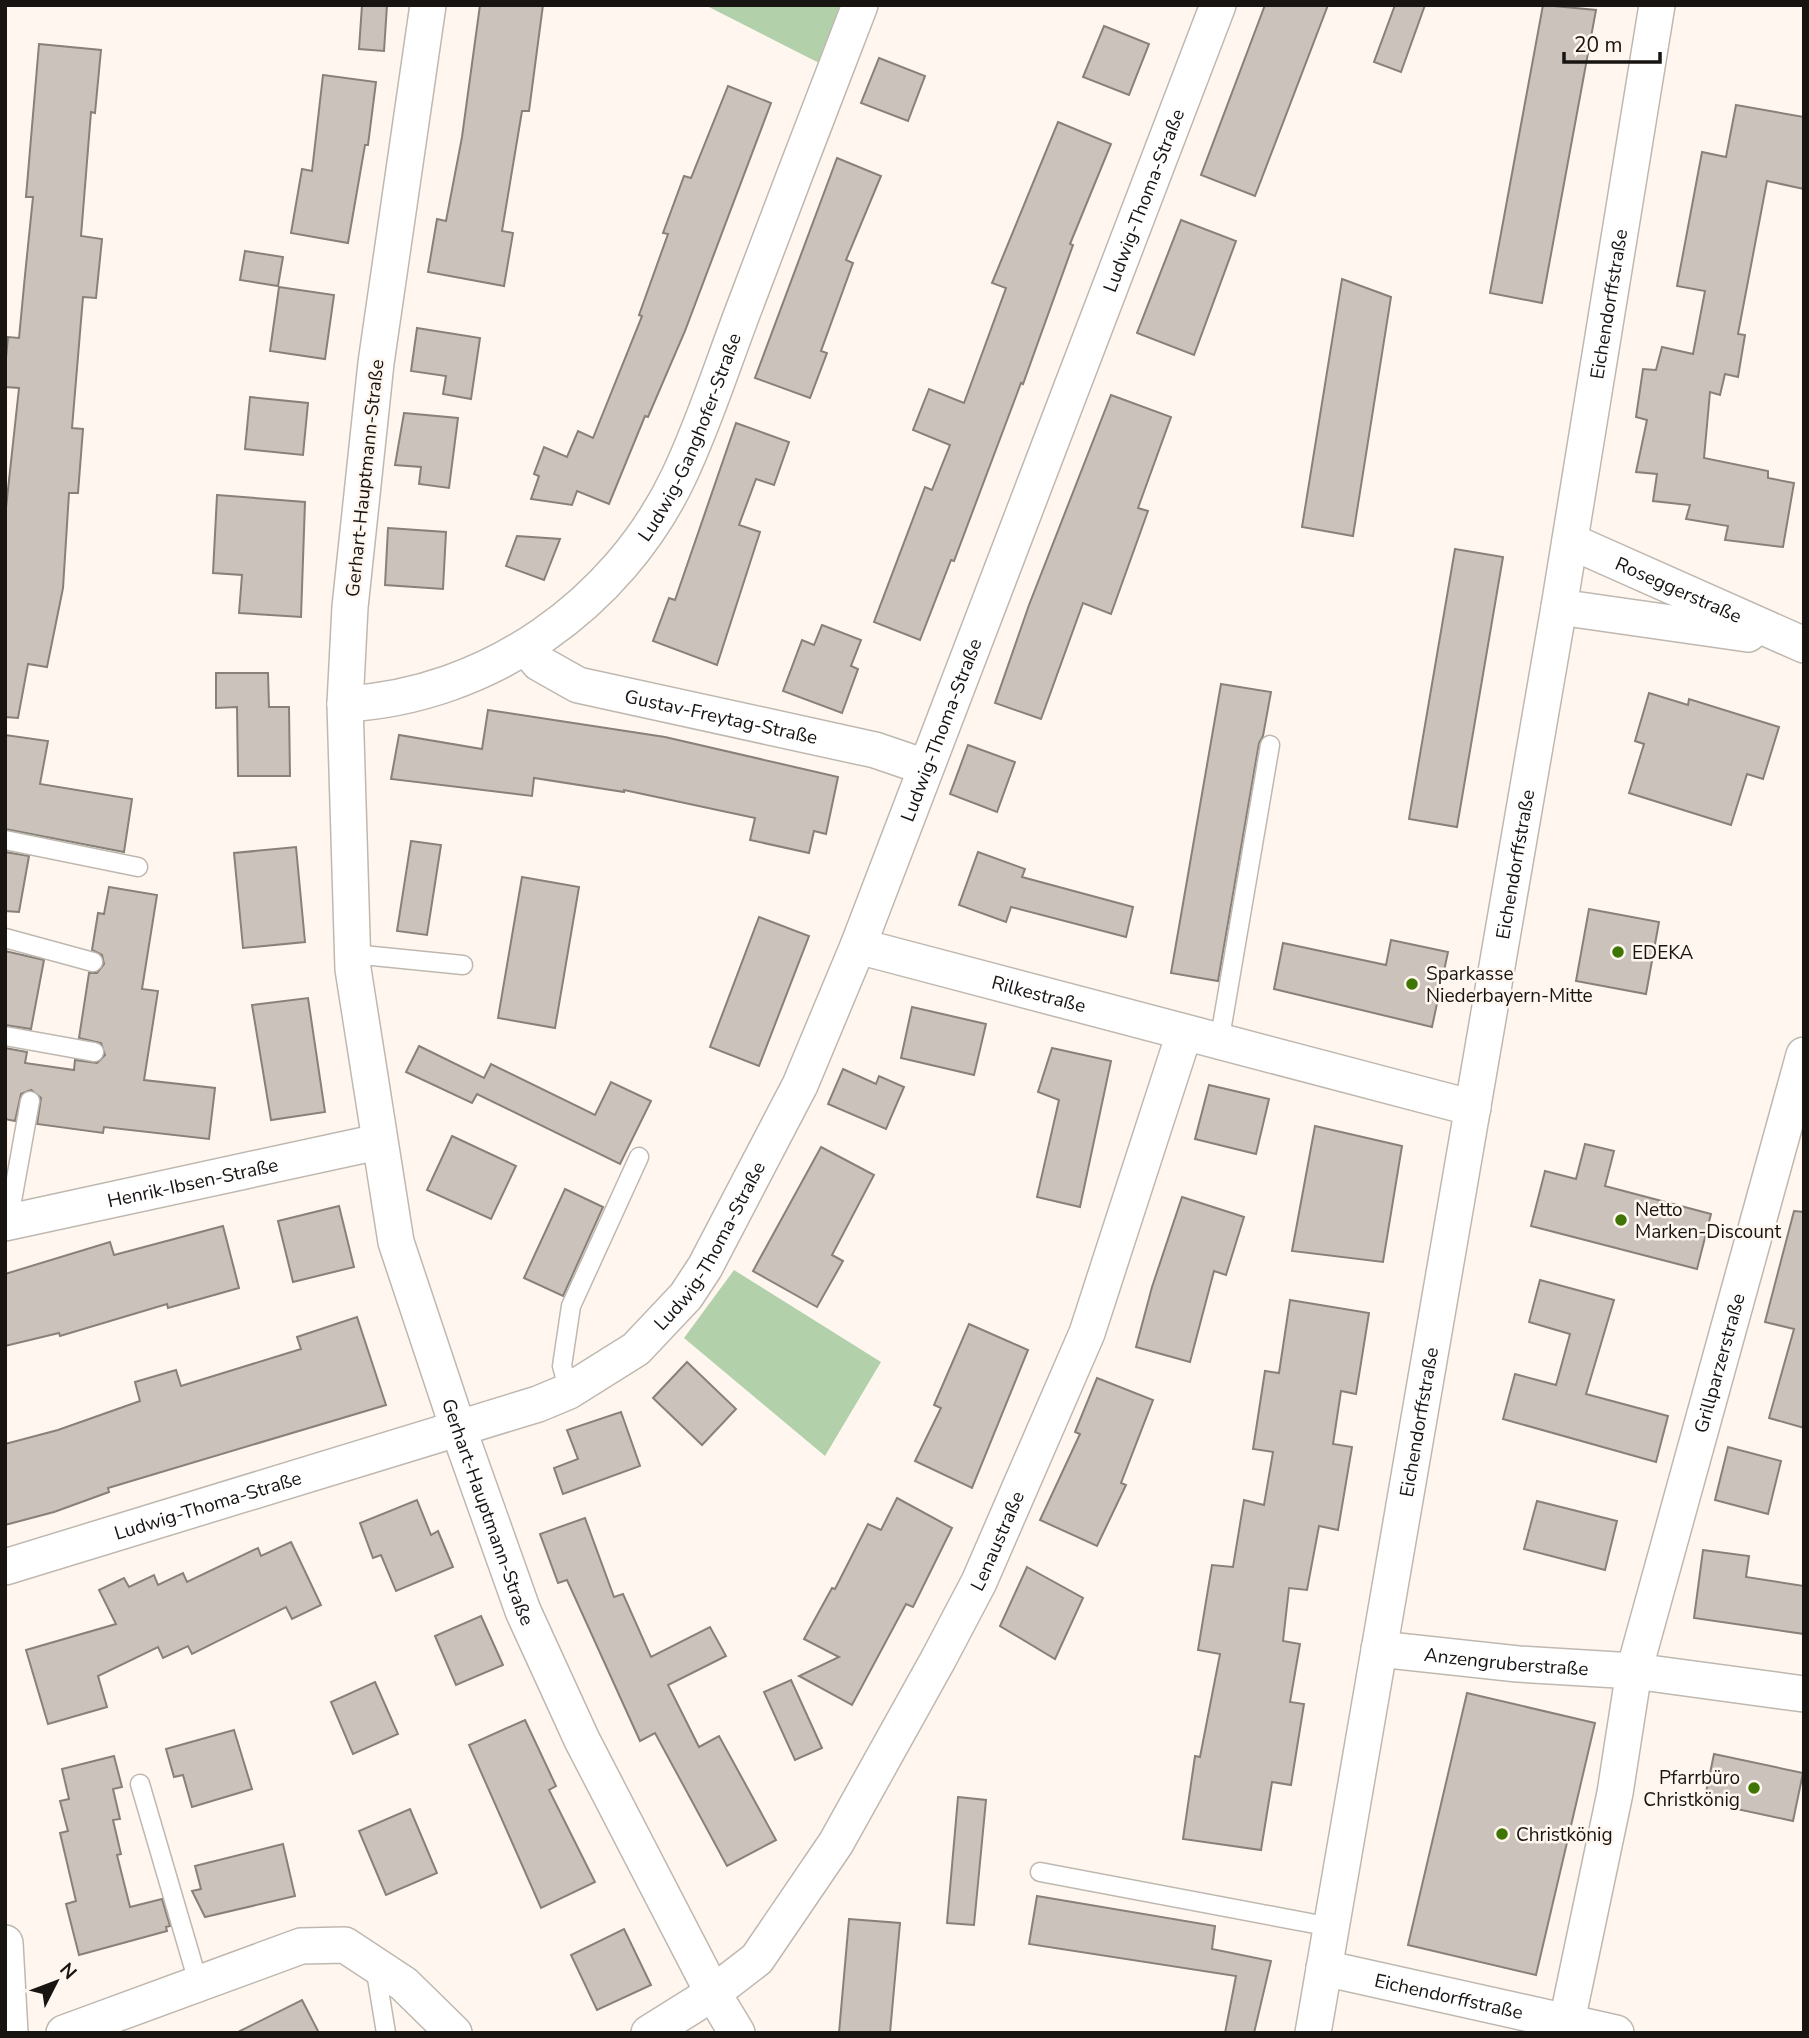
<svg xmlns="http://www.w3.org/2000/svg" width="1809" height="2038" font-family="'Nunito Sans',sans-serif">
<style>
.green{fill:#b2d1ab}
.building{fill:#cac2bb;stroke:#88817a;stroke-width:2}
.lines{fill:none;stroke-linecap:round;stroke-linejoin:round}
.lane-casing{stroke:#bfb8b0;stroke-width:21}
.street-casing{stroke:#bfb8b0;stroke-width:38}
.lane{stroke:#fff;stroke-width:18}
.street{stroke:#fff;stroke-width:35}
.poi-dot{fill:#3e7504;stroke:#fff7ef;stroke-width:2.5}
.labels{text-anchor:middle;stroke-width:5;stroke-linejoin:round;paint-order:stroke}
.street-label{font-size:19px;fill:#171412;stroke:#fff7ef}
.poi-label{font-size:19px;fill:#171412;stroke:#fff7ef;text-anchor:start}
</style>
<rect width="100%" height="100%" fill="#fff7ef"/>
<g class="green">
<path d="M705 5H840L819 63Z"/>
<path d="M734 1270 881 1362 825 1456 684 1338Z"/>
</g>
<g class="building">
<path d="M362 5H387L384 51 359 49Z"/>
<path d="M480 5H543L529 111H522L502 231 513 233 504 286 428 272 437 219 446 221 462 137Z"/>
<path d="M1265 5H1328L1255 196 1201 175Z"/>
<path d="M1395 5H1425L1401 72 1374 62Z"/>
<path d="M1543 5 1596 10 1542 303 1490 293Z"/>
<path d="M1104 26 1149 44 1129 95 1083 77Z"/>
<path d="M39 44 101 50 95 113 91 112 81 236 102 239 96 298 83 297 72 428 83 429 78 493H69L63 588 47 667 28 664 18 718 5 717V517L19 388 5 387V368L8 337 19 338 25 275 33 197H26Z"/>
<path d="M879 58 925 76 908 121 861 103Z"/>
<path d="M323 75 376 82 368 145H365L348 243 291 233 302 169 312 171Z"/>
<path d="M728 86 771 103 685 331 648 417 645 416 609 504 577 491 572 505 531 499 539 476 534 474 544 447 567 457 578 431 593 438 642 316 639 315 668 234 663 233 684 176 691 178Z"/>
<path d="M1736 105 1804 117V189L1767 181 1738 334 1745 335 1738 377 1725 374 1720 395 1710 392 1704 458 1768 471V478L1794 483 1783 547 1725 540 1728 526 1686 519 1690 505 1653 501 1657 474 1636 472 1647 420 1636 417 1643 369 1656 370 1662 347 1693 354 1705 291 1677 286 1702 152 1726 157Z"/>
<path d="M1058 122 1111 144 1070 244 1073 245 1023 384 1021 383 954 561 951 560 920 640 874 622 925 487 932 490 950 445 913 430 929 389 964 403 1006 288 992 283Z"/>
<path d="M837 158 881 176 846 260 853 263 821 351 827 353 810 398 755 378Z"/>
<path d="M1181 220 1236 241 1194 355 1137 333Z"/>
<path d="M245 251 283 257 278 286 240 280Z"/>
<path d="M1342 279 1391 297 1353 536 1302 527Z"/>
<path d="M279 287 334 295 325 359 270 351Z"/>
<path d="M417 328 480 338 471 399 443 394 446 376 411 371Z"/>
<path d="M1111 395 1171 417 1138 508 1148 511 1111 614 1083 603 1041 719 995 703 1029 605Z"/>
<path d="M250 397 308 403 303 455 245 449Z"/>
<path d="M404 413 458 418 449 488 419 484 421 467 395 465Z"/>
<path d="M736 423 789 442 774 485 756 479 739 525 760 532 717 665 653 641 669 598 675 600Z"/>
<path d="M217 495 305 502 301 617 239 613 242 575 213 573Z"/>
<path d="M388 528 446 532 443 589 385 585Z"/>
<path d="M517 536 560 539 544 580 506 566Z"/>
<path d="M1455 549 1503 557 1457 827 1409 819Z"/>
<path d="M822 625 861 640 851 666 858 669 842 713 783 691 802 640 814 645Z"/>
<path d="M216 673H268L269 707H289L290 776H238L237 707 216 708Z"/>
<path d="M1221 684 1271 692 1263 736 1259 743 1218 981 1171 973Z"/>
<path d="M1649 693 1688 705 1689 699 1779 727 1763 779 1747 774 1731 825 1629 793 1644 744 1635 741Z"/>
<path d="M488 710 665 737 838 777 826 834 814 831 809 853 750 840 755 818 624 790V792L534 778 532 796 391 779 399 735 482 749Z"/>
<path d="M5 735 48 741 40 784 132 799 124 852 5 829Z"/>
<path d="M968 745 1015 762 997 812 950 794Z"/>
<path d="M411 841 441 845 427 935 397 931Z"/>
<path d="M296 847 305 942 243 948 234 853Z"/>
<path d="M5 852 29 856 19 912 5 911Z"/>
<path d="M978 852 1025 869 1022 877 1133 907 1126 937 1011 907 1006 922 959 905Z"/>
<path d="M522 877 579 887 555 1028 498 1018Z"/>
<path d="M109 887 157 895 142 989 158 991 144 1080 215 1088 209 1139 104 1127 103 1133 37 1124 41 1098 31 1090 21 1094 15 1121 5 1119V1048L27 1052 25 1063 74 1070 75 1060 97 1063 105 1055 101 1043 79 1038 89 973H97L104 964 102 955 92 950 98 913 104 914Z"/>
<path d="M1589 909 1659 922 1646 994 1576 981Z"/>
<path d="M759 917 809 936 759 1066 710 1047Z"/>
<path d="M1391 940 1448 952 1432 1027 1274 989 1283 943 1386 965Z"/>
<path d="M5 951 44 960 31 1029 5 1025Z"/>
<path d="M308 998 325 1112 271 1120 252 1005Z"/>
<path d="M912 1007 986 1024 974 1075 901 1058Z"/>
<path d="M419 1046 484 1078 491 1064 595 1115 611 1082 651 1101 620 1164 477 1094 472 1103 406 1072Z"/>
<path d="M1052 1048 1111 1061 1080 1207 1037 1197 1059 1100 1038 1092Z"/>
<path d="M843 1069 876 1084 879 1076 904 1087 886 1129 828 1104Z"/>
<path d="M1209 1085 1269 1099 1256 1154 1195 1139Z"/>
<path d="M1315 1126 1402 1146 1383 1262 1292 1251Z"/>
<path d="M452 1136 516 1166 491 1219 427 1190Z"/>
<path d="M1585 1144 1614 1151 1605 1186 1711 1214 1697 1269 1531 1226 1545 1171 1576 1179Z"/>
<path d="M821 1147 874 1175 832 1255 843 1261 817 1307 753 1271Z"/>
<path d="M565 1189 603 1207 563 1296 524 1278Z"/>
<path d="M1182 1197 1244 1217 1226 1275 1214 1271 1190 1362 1136 1347 1152 1287Z"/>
<path d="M339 1206 354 1267 293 1282 278 1221Z"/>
<path d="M1794 1211 1804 1212V1428L1769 1418 1794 1329 1765 1322Z"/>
<path d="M223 1226 239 1288 168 1308 167 1304 60 1336 59 1333 5 1346V1274L110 1242 114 1255Z"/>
<path d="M1540 1280 1614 1300 1586 1394 1668 1416 1656 1462 1503 1419 1515 1374 1556 1385 1570 1334 1529 1322Z"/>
<path d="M1290 1300 1369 1313 1356 1394 1341 1391 1333 1444 1352 1447 1338 1530 1319 1526 1307 1590 1289 1588 1283 1641 1300 1644 1290 1702 1304 1704 1291 1785 1272 1782 1261 1850 1183 1839 1195 1756 1200 1757 1220 1654 1198 1650 1212 1565 1233 1567 1244 1500 1264 1505 1273 1452 1253 1449 1265 1371 1279 1373Z"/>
<path d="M357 1317 386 1405 108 1488 109 1492 54 1512 5 1525V1444L58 1430 140 1401 135 1382 176 1370 181 1386 301 1349 297 1337Z"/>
<path d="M969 1324 1028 1350 972 1488 915 1461 941 1408 934 1405Z"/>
<path d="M687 1362 736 1409 702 1445 653 1398Z"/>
<path d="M1097 1378 1153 1400 1121 1483 1126 1485 1097 1546 1040 1520 1080 1434 1075 1432Z"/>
<path d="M621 1412 640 1466 563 1494 554 1468 578 1459 567 1430Z"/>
<path d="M1728 1447 1781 1461 1768 1514 1715 1500Z"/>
<path d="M897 1498 952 1528 913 1607 906 1604 852 1705 799 1676 839 1657 804 1639 832 1588 835 1589 868 1524 881 1530Z"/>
<path d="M417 1500 431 1535 438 1531 453 1567 396 1591 381 1555 373 1558 360 1523Z"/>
<path d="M1537 1501 1617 1521 1605 1570 1524 1549Z"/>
<path d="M585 1518 614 1597 623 1594 651 1657 710 1627 726 1656 668 1685 699 1747 719 1736 776 1840 727 1866 655 1733 640 1741 567 1580 558 1583 540 1534Z"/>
<path d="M291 1542 321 1605 292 1619 286 1607 192 1654 188 1646 163 1658 158 1647 98 1676 107 1707 48 1724 26 1650 116 1624 99 1590 124 1578 129 1587 154 1575 158 1585 183 1573 187 1582 258 1548 261 1556Z"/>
<path d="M1703 1550 1749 1556 1746 1577 1804 1586V1634L1694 1618Z"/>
<path d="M1027 1567 1083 1598 1055 1659 1000 1626Z"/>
<path d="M481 1616 503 1665 456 1685 435 1636Z"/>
<path d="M791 1680 822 1748 795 1760 764 1692Z"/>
<path d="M375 1682 398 1734 353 1754 331 1702Z"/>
<path d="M1467 1693 1595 1723 1536 1975 1408 1945Z"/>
<path d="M525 1720 556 1786 549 1790 595 1882 541 1908 469 1745Z"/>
<path d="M234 1730 252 1789 192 1807 183 1775 174 1777 166 1749Z"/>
<path d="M1714 1754 1803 1773 1793 1821 1704 1802Z"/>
<path d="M114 1756 122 1787 113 1789 120 1819 113 1820 121 1854 117 1855 130 1907 162 1899 170 1926 166 1927 167 1931 79 1955 66 1904 76 1901 60 1833 68 1831 60 1801 69 1799 62 1769Z"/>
<path d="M958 1797 986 1800 974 1925 947 1923Z"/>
<path d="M410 1809 437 1873 386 1895 359 1831Z"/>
<path d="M283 1844 295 1896 205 1917 192 1891 201 1889 195 1866Z"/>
<path d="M1037 1896 1215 1926 1212 1949 1271 1961 1254 2033H1225L1236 1976 1029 1944Z"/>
<path d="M849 1919 900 1923 890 2033H839Z"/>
<path d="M624 1929 651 1985 597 2010 571 1955Z"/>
<path d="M302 2000 319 2033H236Z"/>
</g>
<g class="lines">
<defs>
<g id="lane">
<path d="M5 840 138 867"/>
<path d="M5 938 93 962"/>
<path d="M353 954 463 965"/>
<path d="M5 1036 94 1052"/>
<path d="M1219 1043 1270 745"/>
<path d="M8 1223 30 1101"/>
<path d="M569 1391 562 1366 571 1306 639 1157"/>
<path d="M140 1784 198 1982"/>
<path d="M1040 1872 1331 1927"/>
<path d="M375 1966 386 2033"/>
</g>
<g id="street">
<path id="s1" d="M428 5 376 363 350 607 345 704 353 969 396 1242 458 1428 523 1611 582 1740 713 1993 737 2033"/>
<path id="s2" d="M1570 541 1804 645"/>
<path d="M1559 607 1748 634"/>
<path id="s3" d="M526 647 539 663 578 685 875 750 925 767"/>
<path id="s4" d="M345 704C488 696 618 605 679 476 706 419 725 357 748 298 785 200 822 103 860 5"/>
<path id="s5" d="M858 946 1473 1108"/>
<path id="s6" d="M5 1223 378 1142"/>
<path id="s7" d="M5 1567 538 1404 569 1391 636 1349 686 1296 705 1267 800 1085 858 946 1218 5"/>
<path id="s8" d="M1379 1649 1518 1664 1634 1671 1804 1694"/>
<path d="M5 1943 10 2033"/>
<path id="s9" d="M1324 1968 1616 2033"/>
<path id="s10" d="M1567 2021 1615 1793 1634 1671 1804 1055"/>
<path d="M64 2033 301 1946 345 1945 404 1984 454 2033"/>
<path id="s11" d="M649 2033 713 1993 757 1959 836 1843 939 1658 979 1582 1087 1333 1184 1034"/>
<path id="s12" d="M1313 2033 1559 607 1657 5"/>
</g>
</defs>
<use href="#lane" class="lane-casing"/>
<use href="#street" class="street-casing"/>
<use href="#lane" class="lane"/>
<use href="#street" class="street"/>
</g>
<g class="poi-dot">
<circle cx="1618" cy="952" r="7"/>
<circle cx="1412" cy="984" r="7"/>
<circle cx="1621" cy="1220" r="7"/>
<circle cx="1754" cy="1788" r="7"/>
<circle cx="1502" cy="1834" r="7"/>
</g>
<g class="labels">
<g class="street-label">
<text dy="7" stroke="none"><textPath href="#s7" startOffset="1932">Ludwig-Thoma-Straße</textPath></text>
<text dy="7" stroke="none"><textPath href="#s12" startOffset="1754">Eichendorffstraße</textPath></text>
<text dy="7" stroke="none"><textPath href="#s4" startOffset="464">Ludwig-Ganghofer-Straße</textPath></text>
<text transform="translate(364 478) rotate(-84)" y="7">Gerhart-Hauptmann-Straße</text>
<text dy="7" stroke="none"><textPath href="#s2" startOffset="119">Roseggerstraße</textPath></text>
<text dy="7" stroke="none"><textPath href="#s3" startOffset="212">Gustav-Freytag-Straße</textPath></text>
<text dy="7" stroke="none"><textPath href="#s7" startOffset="1365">Ludwig-Thoma-Straße</textPath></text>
<text dy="7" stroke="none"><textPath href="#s12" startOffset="1186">Eichendorffstraße</textPath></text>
<text dy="7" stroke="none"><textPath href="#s5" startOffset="187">Rilkestraße</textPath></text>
<text dy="7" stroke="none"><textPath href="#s6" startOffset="192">Henrik-Ibsen-Straße</textPath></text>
<text dy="7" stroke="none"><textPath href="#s7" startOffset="798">Ludwig-Thoma-Straße</textPath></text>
<text dy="7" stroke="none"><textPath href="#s10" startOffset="676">Grillparzerstraße</textPath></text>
<text dy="7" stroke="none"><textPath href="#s12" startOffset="620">Eichendorffstraße</textPath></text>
<text dy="7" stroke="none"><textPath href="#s7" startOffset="212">Ludwig-Thoma-Straße</textPath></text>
<text dy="7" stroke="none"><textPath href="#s1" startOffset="1531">Gerhart-Hauptmann-Straße</textPath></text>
<text dy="7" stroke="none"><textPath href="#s11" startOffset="614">Lenaustraße</textPath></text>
<text dy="7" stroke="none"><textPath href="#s8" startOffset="128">Anzengruberstraße</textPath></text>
<text dy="7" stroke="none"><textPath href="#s9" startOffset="128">Eichendorffstraße</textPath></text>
</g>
<g class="poi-label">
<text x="1632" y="959">EDEKA</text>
<text x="1426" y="980">Sparkasse<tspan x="1426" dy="22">Niederbayern-Mitte</tspan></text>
<text x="1635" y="1216">Netto<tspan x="1635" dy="22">Marken-Discount</tspan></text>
<text x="1740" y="1784" text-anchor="end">Pfarrbüro<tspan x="1740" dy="22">Christkönig</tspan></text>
<text x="1516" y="1841">Christkönig</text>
</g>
</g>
<rect width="1809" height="2038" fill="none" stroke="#171412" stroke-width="14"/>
<g transform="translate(56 1982) rotate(48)" stroke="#fff7ef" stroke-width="5" paint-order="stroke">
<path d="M0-5L12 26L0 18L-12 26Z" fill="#171412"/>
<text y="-10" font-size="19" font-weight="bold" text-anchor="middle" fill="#171412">N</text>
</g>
<path d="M1564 52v10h96v-10" fill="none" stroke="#171412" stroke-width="3.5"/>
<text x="1574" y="52" font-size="21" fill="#171412" stroke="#fff7ef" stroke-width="5" paint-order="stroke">20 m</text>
</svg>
